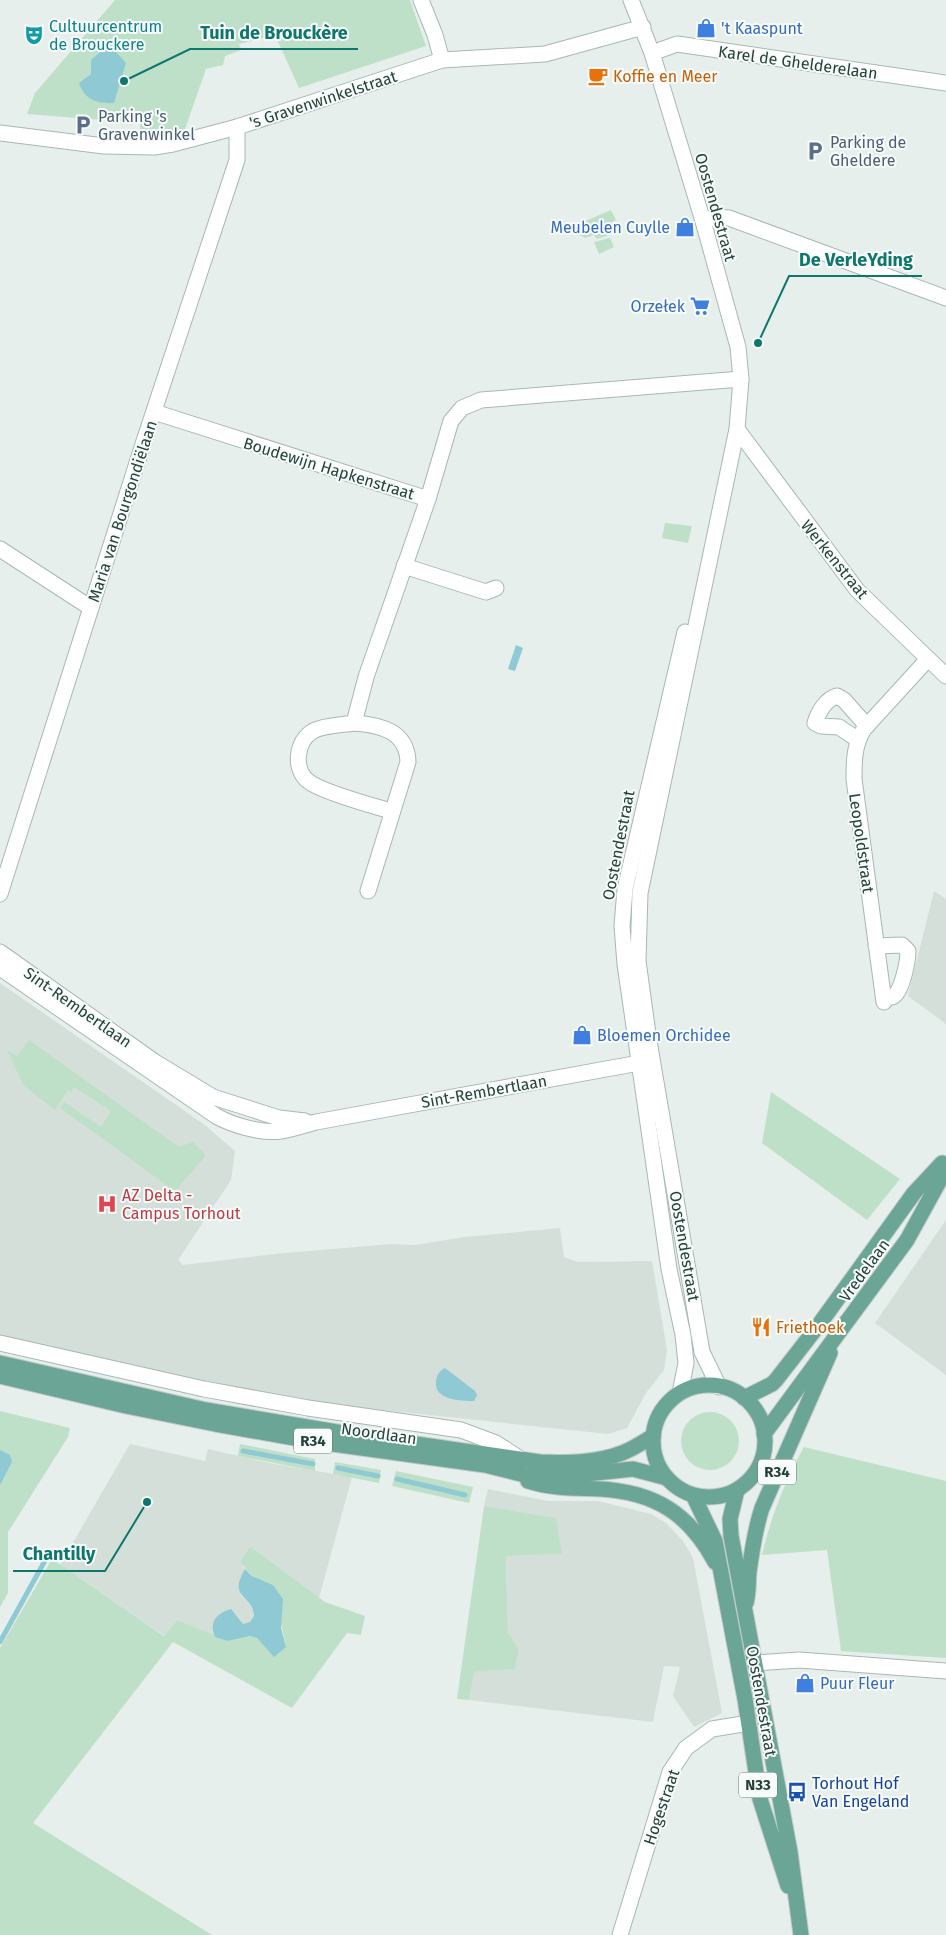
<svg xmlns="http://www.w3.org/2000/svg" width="946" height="1935" font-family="'Fira Sans',sans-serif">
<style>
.built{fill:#d4dfda}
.green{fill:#bfe0c8}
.water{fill:#8ec9d4}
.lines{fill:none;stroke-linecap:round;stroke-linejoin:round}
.stream{stroke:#8ec9d4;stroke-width:5}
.minor-casing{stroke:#a8b8b2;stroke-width:17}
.tertiary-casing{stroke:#a8b8b2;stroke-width:17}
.primary-casing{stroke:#c2cac8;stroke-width:17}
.minor{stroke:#fff;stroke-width:15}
.tertiary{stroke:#fff;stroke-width:15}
.primary{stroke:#6aa596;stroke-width:15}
.labels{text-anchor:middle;stroke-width:4;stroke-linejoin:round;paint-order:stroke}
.shield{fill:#f7fbf9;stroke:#637a73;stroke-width:1}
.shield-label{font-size:15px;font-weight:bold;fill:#24423a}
.culture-label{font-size:16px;fill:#0d838f;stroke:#f7fbf9;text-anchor:start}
.shop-label{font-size:16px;fill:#366cbe;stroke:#f7fbf9;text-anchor:start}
.street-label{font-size:16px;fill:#24423a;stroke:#f7fbf9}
.food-label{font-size:16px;fill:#c56008;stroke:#f7fbf9;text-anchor:start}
.service-label{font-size:16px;fill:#4e5e75;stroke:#f7fbf9;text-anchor:start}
.health-label{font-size:16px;fill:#be3a42;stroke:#f7fbf9;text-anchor:start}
.transit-label{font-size:16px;fill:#164399;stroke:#f7fbf9;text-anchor:start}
.leader{fill:none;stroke:#0f766e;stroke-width:2}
.callout-dot{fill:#0f766e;stroke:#f7fbf9;stroke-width:2}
.callout-label{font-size:18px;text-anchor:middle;font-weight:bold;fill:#0f766e;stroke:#f7fbf9;stroke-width:4;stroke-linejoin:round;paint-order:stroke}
</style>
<rect width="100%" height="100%" fill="#e6efeb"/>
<g class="built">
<path d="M934 891 946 899V1024L908 996Z"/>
<path d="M0 983 205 1125 235 1151 231 1180 178 1260 183 1265 274 1254 391 1244 415 1245 465 1237 560 1228 564 1257 578 1262 652 1261 667 1350 664 1370 646 1393 627 1428 608 1434 353 1407 187 1382 0 1337Z"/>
<path d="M946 1220V1375L875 1323Z"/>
<path d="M130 1444 205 1461 208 1449 274 1464 352 1477 319 1598 250 1546 240 1562 245 1569 240 1578 241 1596 248 1601 253 1611 254 1616 250 1622 243 1624 214 1620 212 1630 215 1637 177 1620 165 1636 60 1565Z"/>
<path d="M488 1489 548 1501H598L651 1514 666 1523 683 1541 693 1558 722 1713 694 1727 673 1696 680 1667 664 1666 653 1722 469 1700 473 1672 515 1668 519 1649 508 1632 506 1556 562 1554 555 1518 484 1506Z"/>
</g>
<g class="green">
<path d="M115 0H410L426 46 299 88 275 35 239 44 241 50 225 56 223 65 206 69 185 129 140 137V123L27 114 35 93Z"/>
<path d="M611 210 616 220 611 223 615 233 597 239 594 235 585 238 580 235 576 225Z"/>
<path d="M610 238 614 247 599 254 594 242Z"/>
<path d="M665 523 692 526 688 543 662 538Z"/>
<path d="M29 1040 179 1147 193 1142 205 1154 204 1158 175 1191 60 1108 64 1102 101 1127 111 1111 74 1087 71 1092 68 1090 55 1110 24 1086 7 1050 17 1056Z"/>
<path d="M771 1092 900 1179 867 1220 762 1143Z"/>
<path d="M0 1411 70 1428 68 1437 8 1532V1593L0 1607Z"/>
<circle cx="710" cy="1441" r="29"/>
<path d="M240 1444 315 1459V1471L238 1456Z"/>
<path d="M804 1447 946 1481V1658L841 1651 827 1550 762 1555C771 1516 785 1482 804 1447Z"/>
<path d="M335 1462 381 1470 379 1483 333 1474Z"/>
<path d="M396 1471 473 1487 469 1503 392 1486Z"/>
<path d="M484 1506 556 1518 562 1554 506 1556 508 1632 519 1649 515 1669 474 1672 469 1700 457 1699Z"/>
<path d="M250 1546 325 1602 365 1616 361 1635 347 1633 292 1708 173 1642 33 1823 212 1935H0V1648L52 1559 164 1636 177 1620 228 1641 250 1636 257 1638 263 1644 286 1647 273 1585 252 1576 240 1562Z"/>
</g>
<g class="water">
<path d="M104 49 116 52 126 63 114 103C97 104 85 100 79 83L91 74V60Z"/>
<path d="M516 645 523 648 515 671 508 669Z"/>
<path d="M445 1368 475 1391 477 1395 474 1401C461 1401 433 1400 436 1381 437 1375 439 1371 445 1368Z"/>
<path d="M0 1450 10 1455 12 1462 0 1485Z"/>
<path d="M245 1569 252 1576 273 1585 283 1599 281 1628 286 1647 274 1657 257 1638 250 1636 228 1641 215 1637C208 1622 217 1613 231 1609L243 1624 250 1622 254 1616C253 1594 227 1599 245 1569Z"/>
</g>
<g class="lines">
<g class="stream">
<path d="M243 1451 313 1464"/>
<path d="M338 1468 378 1476"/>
<path d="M397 1479 465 1495"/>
<path d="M0 1642 47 1557"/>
</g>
<defs>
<g id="minor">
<path d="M421 0 435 35 442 60"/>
<path d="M652 53 677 44 946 83"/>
<path d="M0 133 104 146 154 147 173 144 237 127 442 60 545 54 643 27"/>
<path d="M703 221 716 217 729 218 946 298"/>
<path d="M154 412 428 499"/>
<path d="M737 429 857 590 946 676"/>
<path d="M0 549 91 608"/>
<path d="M404 566 486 592 496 588"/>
<path d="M354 723C381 725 407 731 408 762L368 891"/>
<path d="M857 739 839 727 821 726 815 723C818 712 826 699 837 696L844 700 867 726"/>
<path d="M391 811C373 806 320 791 308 781 293 769 296 741 313 731 324 725 342 725 354 723L366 677 428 499 451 421 462 408 481 400 741 379"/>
<path d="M0 894 144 441 237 160V127"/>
<path d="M876 946 902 945 908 951C908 960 902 994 892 997 889 998 886 997 884 997"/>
<path d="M0 952 155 1062 213 1097 279 1118 305 1121"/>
<path d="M0 968 216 1116C232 1125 262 1134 281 1131 293 1129 305 1125 316 1122L650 1061"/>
<path d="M884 1002 854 779C854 761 854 745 864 729L928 659"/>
<path d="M0 1343 204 1389 308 1408 461 1430 496 1443 519 1458"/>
<path d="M755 1663 799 1660 946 1671"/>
<path d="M620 1935 670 1772 686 1748 712 1729 749 1723"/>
</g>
<g id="tertiary">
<path d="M631 0 652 53 703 221 738 347 741 379 737 429 640 893 638 961 649 1041 702 1352 719 1387"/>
<path d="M680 1393 686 1363 683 1335 669 1269 625 964 622 926 625 889 685 632"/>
</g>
<g id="primary">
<path d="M0 1363 206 1410 361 1436 540 1462C566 1463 597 1463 622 1453 633 1449 643 1442 653 1436"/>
<path d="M0 1376 126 1406 215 1424 311 1441 485 1465 525 1475H576L633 1469 667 1478"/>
<circle cx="709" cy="1441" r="56"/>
<path d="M744 1398 772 1384 776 1380 818 1326 914 1193 942 1163"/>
<path d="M764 1434 907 1240 946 1169"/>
<path d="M528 1481C553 1489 575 1488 600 1489 654 1492 689 1513 715 1562"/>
<path d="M737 1490 730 1519 731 1536 790 1852 801 1935"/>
<path d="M693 1495 715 1541 745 1699 760 1799 788 1886"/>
<path d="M746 1603C749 1592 748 1583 749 1572 752 1550 755 1529 762 1508L830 1353"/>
</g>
</defs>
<use href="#minor" class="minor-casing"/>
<use href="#tertiary" class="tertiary-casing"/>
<use href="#primary" class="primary-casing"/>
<use href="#minor" class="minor"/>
<use href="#tertiary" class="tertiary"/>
<use href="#primary" class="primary"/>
</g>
<defs>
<symbol id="shop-bare" viewBox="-9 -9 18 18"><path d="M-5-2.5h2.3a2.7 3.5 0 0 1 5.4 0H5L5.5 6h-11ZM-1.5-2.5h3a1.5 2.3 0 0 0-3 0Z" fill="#3f7fe0" stroke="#f7fbf9" stroke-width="2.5" paint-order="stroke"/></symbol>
<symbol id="theatre-bare" viewBox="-9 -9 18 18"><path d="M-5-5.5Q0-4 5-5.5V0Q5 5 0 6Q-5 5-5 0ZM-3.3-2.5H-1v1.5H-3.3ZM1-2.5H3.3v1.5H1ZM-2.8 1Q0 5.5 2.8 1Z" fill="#0f9aa8" stroke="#f7fbf9" stroke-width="2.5" paint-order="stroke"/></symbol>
<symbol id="cafe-bare" viewBox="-9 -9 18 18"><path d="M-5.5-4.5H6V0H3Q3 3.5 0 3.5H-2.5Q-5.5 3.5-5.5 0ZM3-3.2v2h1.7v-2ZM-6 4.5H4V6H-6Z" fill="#e8710a" stroke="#f7fbf9" stroke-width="2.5" paint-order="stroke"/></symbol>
<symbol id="parking-bare" viewBox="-9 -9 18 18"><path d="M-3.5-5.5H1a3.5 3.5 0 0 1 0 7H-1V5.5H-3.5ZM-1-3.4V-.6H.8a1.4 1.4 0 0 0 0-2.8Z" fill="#5c6f8a" stroke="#f7fbf9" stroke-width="2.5" paint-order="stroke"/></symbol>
<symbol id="supermarket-bare" viewBox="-9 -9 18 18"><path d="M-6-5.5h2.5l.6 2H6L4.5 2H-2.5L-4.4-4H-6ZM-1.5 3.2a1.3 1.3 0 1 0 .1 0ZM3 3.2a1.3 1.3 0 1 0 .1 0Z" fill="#3f7fe0" stroke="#f7fbf9" stroke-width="2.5" paint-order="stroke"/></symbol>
<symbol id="hospital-bare" viewBox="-9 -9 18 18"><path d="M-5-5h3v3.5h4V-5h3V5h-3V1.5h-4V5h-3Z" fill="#e0444e" stroke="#f7fbf9" stroke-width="2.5" paint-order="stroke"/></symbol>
<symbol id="restaurant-bare" viewBox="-9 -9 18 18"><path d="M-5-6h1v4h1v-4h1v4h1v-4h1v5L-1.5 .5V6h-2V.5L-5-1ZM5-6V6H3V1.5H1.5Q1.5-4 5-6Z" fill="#e8710a" stroke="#f7fbf9" stroke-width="2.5" paint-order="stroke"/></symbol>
<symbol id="bus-bare" viewBox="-9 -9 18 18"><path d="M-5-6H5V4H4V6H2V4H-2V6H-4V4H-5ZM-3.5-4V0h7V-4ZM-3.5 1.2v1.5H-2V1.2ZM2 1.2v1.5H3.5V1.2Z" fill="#1a4fb4" stroke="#f7fbf9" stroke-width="2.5" paint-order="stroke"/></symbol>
</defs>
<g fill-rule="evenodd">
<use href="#shop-bare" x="692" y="14" width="28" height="28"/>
<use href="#theatre-bare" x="20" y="21" width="28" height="28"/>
<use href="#cafe-bare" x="584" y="62" width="28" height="28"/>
<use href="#parking-bare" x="69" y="111" width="28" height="28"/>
<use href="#parking-bare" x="801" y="137" width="28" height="28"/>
<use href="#shop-bare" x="671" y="213" width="28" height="28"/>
<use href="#supermarket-bare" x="686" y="292" width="28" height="28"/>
<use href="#shop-bare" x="568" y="1021" width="28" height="28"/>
<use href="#hospital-bare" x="93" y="1190" width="28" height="28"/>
<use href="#restaurant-bare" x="747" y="1313" width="28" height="28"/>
<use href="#shop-bare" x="791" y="1669" width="28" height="28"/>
<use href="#bus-bare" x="783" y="1778" width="28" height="28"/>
</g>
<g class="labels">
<g class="shield">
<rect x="294" y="1428.5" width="38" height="25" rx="4"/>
<rect x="758" y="1459.5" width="38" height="25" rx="4"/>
<rect x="739" y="1772.5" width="38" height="25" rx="4"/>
</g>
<g class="shield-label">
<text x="313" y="1446">R34</text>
<text x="777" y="1477">R34</text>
<text x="758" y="1790">N33</text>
</g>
<g class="culture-label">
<text x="49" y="32">Cultuurcentrum<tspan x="49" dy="18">de Brouckere</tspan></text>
</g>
<g class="shop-label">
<text x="721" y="34">'t Kaaspunt</text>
<text x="670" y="233" text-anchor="end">Meubelen Cuylle</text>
<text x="685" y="312" text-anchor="end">Orzełek</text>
<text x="597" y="1041">Bloemen Orchidee</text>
<text x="820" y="1689">Puur Fleur</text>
</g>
<g class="street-label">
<text transform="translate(798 62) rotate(8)" y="6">Karel de Ghelderelaan</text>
<text transform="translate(323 99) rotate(-18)" y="6">'s Gravenwinkelstraat</text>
<text transform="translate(716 207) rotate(74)" y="6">Oostendestraat</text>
<text transform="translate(329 468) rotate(17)" y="6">Boudewijn Hapkenstraat</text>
<text transform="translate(122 511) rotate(-72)" y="6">Maria van Bourgondiëlaan</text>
<text transform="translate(835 559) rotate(51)" y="6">Werkenstraat</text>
<text transform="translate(862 843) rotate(82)" y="6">Leopoldstraat</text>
<text transform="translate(618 845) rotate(-79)" y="6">Oostendestraat</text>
<text transform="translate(78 1007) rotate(35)" y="6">Sint-Rembertlaan</text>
<text transform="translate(484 1091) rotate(-10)" y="6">Sint-Rembertlaan</text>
<text transform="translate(685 1246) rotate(80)" y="6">Oostendestraat</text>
<text transform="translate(864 1270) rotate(-54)" y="6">Vredelaan</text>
<text transform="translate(379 1433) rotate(8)" y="6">Noordlaan</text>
<text transform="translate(762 1701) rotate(80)" y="6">Oostendestraat</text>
<text transform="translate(661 1807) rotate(-71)" y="6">Hogestraat</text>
</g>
<g class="food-label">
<text x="613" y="82">Koffie en Meer</text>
<text x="776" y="1333">Friethoek</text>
</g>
<g class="service-label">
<text x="98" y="122">Parking 's<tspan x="98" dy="18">Gravenwinkel</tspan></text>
<text x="830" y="148">Parking de<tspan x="830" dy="18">Gheldere</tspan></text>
</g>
<g class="health-label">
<text x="122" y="1201">AZ Delta -<tspan x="122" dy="18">Campus Torhout</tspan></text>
</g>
<g class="transit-label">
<text x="812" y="1789">Torhout Hof<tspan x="812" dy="18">Van Engeland</tspan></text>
</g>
</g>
<path class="leader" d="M124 81L190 49H358M758 343L789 276H922M147 1502L105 1571H13"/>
<g class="callout-dot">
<circle cx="124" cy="81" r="5"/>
<circle cx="758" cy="343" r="5"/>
<circle cx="147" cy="1502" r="5"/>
</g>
<g class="callout-label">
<text x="274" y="39">Tuin de Brouckère</text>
<text x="856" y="266">De VerleYding</text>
<text x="59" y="1560">Chantilly</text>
</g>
</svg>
